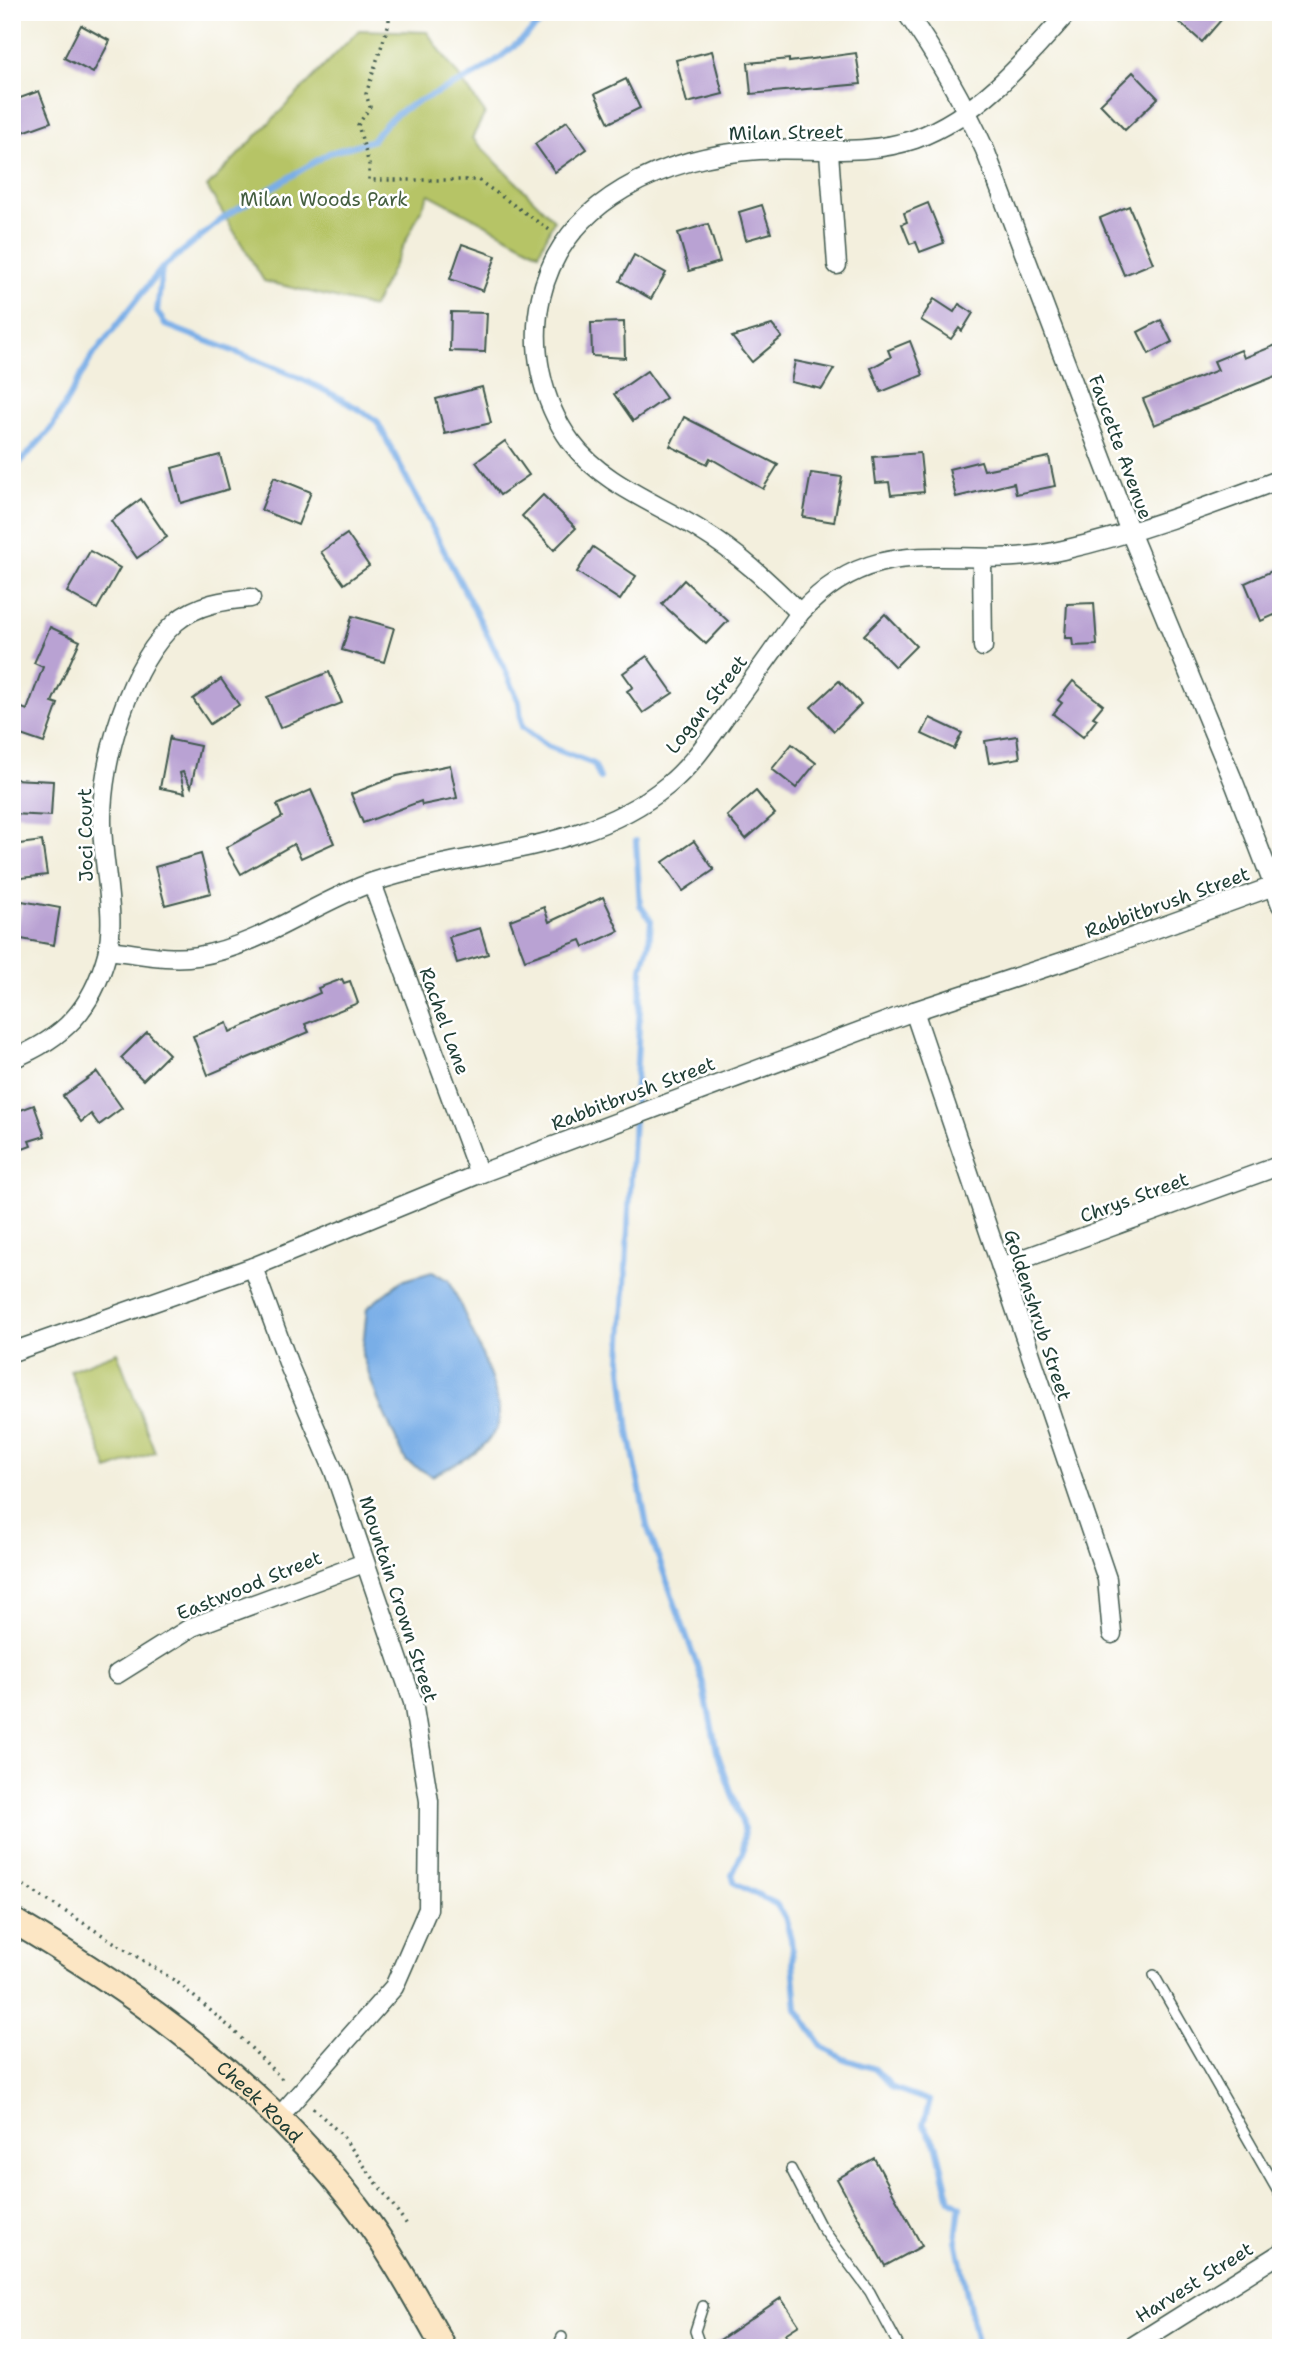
<svg xmlns="http://www.w3.org/2000/svg" width="1293" height="2360" font-family="'Shantell Sans',sans-serif">
<style>
.green{fill:#b6c466;stroke:#6a804d;stroke-width:2}
.water{fill:#79aee7;stroke:#4c768e;stroke-width:2}
.lines{fill:none;stroke-linecap:round;stroke-linejoin:round}
.stream{stroke:#79aee7;stroke-width:6}
.building{fill:#b9a2d3}
.lane-casing{stroke:#3f584d;stroke-width:12}
.street-casing{stroke:#3f584d;stroke-width:21}
.secondary-casing{stroke:#3f584d;stroke-width:28}
.path{stroke:#3f584d;stroke-width:3.5;stroke-dasharray:2 5;stroke-linecap:butt}
.lane{stroke:#fff;stroke-width:9}
.street{stroke:#fff;stroke-width:18}
.secondary{stroke:#fce6c4;stroke-width:24}
.labels{text-anchor:middle;stroke-width:5;stroke-linejoin:round;paint-order:stroke}
.street-label{font-size:19px;fill:#1f3d34;stroke:#fff}
.park-label{font-size:19px;fill:#455f40;stroke:#fff}
</style>
<rect width="100%" height="100%" fill="#fff"/>
<filter id="ink" filterUnits="userSpaceOnUse"><feTurbulence type="fractalNoise" baseFrequency=".0143" numOctaves="2"/><feDisplacementMap in="SourceGraphic" scale="14" xChannelSelector="R" yChannelSelector="G"/><feConvolveMatrix kernelMatrix="1 2 1 2 8 2 1 2 1" color-interpolation-filters="sRGB"/></filter>
<filter id="wash" filterUnits="userSpaceOnUse"><feTurbulence type="fractalNoise" baseFrequency=".00686" numOctaves="4" result="noise"/><feDisplacementMap in="SourceGraphic" scale="28" xChannelSelector="R" yChannelSelector="G"/><feGaussianBlur stdDeviation="1.57" result="paint"/><feColorMatrix in="noise" values="0 0 0 0 0 0 0 0 0 0 0 0 0 0 0 0 0 1.4 0 .05"/><feComposite in="paint" operator="in"/></filter>
<g filter="url(#wash)">
<rect width="100%" height="100%" fill="#f3efdd"/>
<g class="green">
<path d="M359 30 427 32 485 113 472 138 554 220 539 253 429 194 373 307 264 281 207 187Z"/>
<path d="M117 1352 155 1452 108 1470 70 1370Z"/>
</g>
<path class="water" d="M432 1272 449 1280C461 1308 510 1404 497 1428 483 1453 455 1464 432 1476L406 1461 378 1400 362 1355 367 1308 401 1281Z"/>
<g class="lines">
<g class="stream">
<path d="M162 268 157 312 166 325C238 354 313 377 377 421L504 667 519 702 522 727 547 746 594 764 600 778"/>
<path d="M12 471 51 429 91 358 162 268 226 216 329 153 373 140C395 102 441 95 476 74 504 57 529 34 552 12"/>
<path d="M636 841 640 905 651 921 649 944 642 968 621 1360 629 1432 647 1526 702 1679 717 1752 744 1828 743 1851 732 1875 735 1883 776 1904 785 1917 791 1939 797 2009 823 2047 844 2059 875 2069 893 2088 930 2101 923 2124 937 2147 950 2200 960 2206 956 2240 978 2348"/>
</g>
</g>
<g id="blocks">
<g class="building">
<path d="M1168 12H1228L1202 42Z"/>
<path d="M81 25 110 41 93 73 64 58Z"/>
<path d="M712 51 723 94 687 103 676 60Z"/>
<path d="M856 53 861 84 751 94 748 63 789 59V62Z"/>
<path d="M1133 72 1158 98 1125 130 1100 104Z"/>
<path d="M626 79 640 108 609 123 595 94Z"/>
<path d="M39 91 51 122 12 136V101Z"/>
<path d="M567 121 587 149 555 172 535 144Z"/>
<path d="M928 203 944 243 920 252 916 242 910 244 902 224 907 222 904 213Z"/>
<path d="M762 205 771 233 746 240 739 212Z"/>
<path d="M1129 206 1153 263 1124 275 1100 218Z"/>
<path d="M708 224 720 262 689 271 678 233Z"/>
<path d="M462 244 496 256 483 291 450 279Z"/>
<path d="M634 255 666 273 651 299 620 281Z"/>
<path d="M934 299 954 312 959 304 973 313 962 331 959 328 951 339 921 320Z"/>
<path d="M451 312 487 313 485 352 450 351Z"/>
<path d="M1161 320 1172 342 1149 354 1138 332Z"/>
<path d="M624 322 625 358 592 356 591 323Z"/>
<path d="M772 325 782 337 752 362 732 337Z"/>
<path d="M910 341 923 375 881 392 871 368 891 357 888 350Z"/>
<path d="M1276 345 1281 357V374L1154 425 1143 399 1218 370 1214 361 1241 350 1244 358Z"/>
<path d="M795 361 834 369 822 389 791 382Z"/>
<path d="M647 371 666 398 633 421 614 394Z"/>
<path d="M482 387 491 423 445 434 436 399Z"/>
<path d="M684 417 778 465 763 489 710 458 707 464 670 446Z"/>
<path d="M505 441 529 475 500 495 476 462Z"/>
<path d="M920 453 924 492 891 495 889 482 876 483 873 457Z"/>
<path d="M220 455 229 489 181 503 172 468Z"/>
<path d="M1049 457 1055 486 1016 494 1014 483 956 497 949 469 981 461 984 470Z"/>
<path d="M811 473 842 477 834 522 803 517Z"/>
<path d="M274 477 311 492 298 525 261 510Z"/>
<path d="M543 495 576 528 554 550 522 516Z"/>
<path d="M141 499 167 537 137 558 111 521Z"/>
<path d="M347 534 369 566 344 584 321 552Z"/>
<path d="M593 547 636 576 620 600 577 572Z"/>
<path d="M90 551 120 568 97 609 67 592Z"/>
<path d="M1281 567V612L1261 621 1245 583Z"/>
<path d="M684 580 728 621 706 644 662 604Z"/>
<path d="M1094 603 1097 645 1073 646 1072 638H1065L1067 604Z"/>
<path d="M885 614 916 646 895 667 864 635Z"/>
<path d="M352 616 394 628 384 662 342 650Z"/>
<path d="M50 627 80 641 52 702 58 704 44 743 12 732V704L27 710 43 667 34 663Z"/>
<path d="M647 656 673 693 643 713 627 691 633 687 623 673Z"/>
<path d="M329 672 342 703 280 728 267 697Z"/>
<path d="M221 679 239 705 210 724 193 699Z"/>
<path d="M839 681 861 704 834 731 811 707Z"/>
<path d="M1073 681 1103 705 1093 717 1097 719 1083 737 1053 714 1062 703 1058 700Z"/>
<path d="M930 718 962 733 954 749 922 734Z"/>
<path d="M170 735 171 740 200 746 191 787 183 772 180 773 185 793 160 788Z"/>
<path d="M1017 736 1020 758 989 763 985 741Z"/>
<path d="M792 744 816 763 796 788 772 769Z"/>
<path d="M450 765 457 798 422 805 421 801 363 823 351 794 397 776Z"/>
<path d="M12 779 53 781 51 816 12 814Z"/>
<path d="M311 790 334 843 301 858 294 844 241 874 226 848 282 817 277 805Z"/>
<path d="M756 791 775 814 746 839 727 816Z"/>
<path d="M42 841 47 875 12 879V845Z"/>
<path d="M694 841 714 870 683 891 663 862Z"/>
<path d="M201 854 211 893 165 905 155 867Z"/>
<path d="M603 897 619 931 584 947 581 940 525 960 510 920 544 907 549 922Z"/>
<path d="M22 901 60 908 54 945 16 938Z"/>
<path d="M480 928 488 954 457 963 449 937Z"/>
<path d="M342 979 344 983 350 981 358 1003 305 1024 309 1032 208 1075 193 1036 227 1023 230 1032 320 993 318 988Z"/>
<path d="M147 1032 169 1054 143 1080 121 1058Z"/>
<path d="M97 1072 122 1108 99 1125 91 1114 81 1122 63 1096Z"/>
<path d="M12 1100 18 1111 34 1105 45 1136 29 1141 31 1146 12 1153Z"/>
<path d="M874 2158 922 2246 885 2266 837 2179Z"/>
<path d="M781 2298 799 2325 785 2334 794 2348H708Z"/>
</g>
</g>
</g>
<g filter="url(#ink)">
<use href="#blocks" fill-opacity="0" stroke="#3f584d" stroke-width="2"/>
<g class="lines">
<defs>
<g id="lane">
<path d="M1154 1975 1281 2197"/>
<path d="M791 2169 820 2225 870 2292 900 2348"/>
<path d="M557 2348 562 2337"/>
<path d="M701 2348 695 2331 703 2306"/>
</g>
<g id="street">
<path d="M906 12C937 56 963 101 985 150L1130 532 1235 785 1281 905"/>
<path d="M829 152 837 265"/>
<path d="M982 560 983 647"/>
<path d="M800 613C769 582 738 553 700 530 657 503 602 484 571 442 541 401 530 346 541 297 563 199 667 156 759 150 812 147 863 157 915 139 978 116 1025 61 1068 12"/>
<path d="M372 883 479 1174"/>
<path d="M108 950C137 953 169 961 198 956 262 945 313 903 373 882 471 849 585 854 668 785 691 766 708 741 725 717 751 682 775 648 800 613 882 523 960 575 1063 550 1138 533 1209 506 1281 479"/>
<path d="M914 1011 1107 1579 1112 1634"/>
<path d="M12 1059C64 1038 92 1009 107 954 117 916 102 862 102 822 101 761 129 664 176 622 197 604 225 600 251 598"/>
<path d="M253 1267 290 1368 334 1471 413 1702 429 1801 428 1909 394 1987 278 2118"/>
<path d="M1001 1267 1281 1165"/>
<path d="M12 1352 253 1267 479 1174 914 1011 1089 953 1274 886"/>
<path d="M117 1674 192 1627 364 1563"/>
<path d="M1130 2348 1281 2253"/>
</g>
<g id="secondary">
<path id="s1" d="M12 1920C140 1995 263 2085 354 2203 389 2248 416 2298 444 2348"/>
</g>
</defs>
<use href="#lane" class="lane-casing"/>
<use href="#street" class="street-casing"/>
<use href="#secondary" class="secondary-casing"/>
<g class="path">
<path d="M389 12V23L366 94 370 107 358 125 369 164V180H478L551 231"/>
<path d="M12 1878 177 1982 232 2029 284 2081"/>
<path d="M313 2108 341 2134 408 2226"/>
</g>
<use href="#lane" class="lane"/>
<use href="#street" class="street"/>
<use href="#secondary" class="secondary"/>
</g>
</g>
<g class="labels">
<g class="street-label">
<text transform="translate(786 132) rotate(-1)" y="7">Milan Street</text>
<text transform="translate(1121 447) rotate(70)" y="7">Faucette Avenue</text>
<text transform="translate(706 704) rotate(-52)" y="7">Logan Street</text>
<text transform="translate(85 835) rotate(-91)" y="7">Joci Court</text>
<text transform="translate(1167 902) rotate(-20)" y="7">Rabbitbrush Street</text>
<text transform="translate(445 1021) rotate(70)" y="7">Rachel Lane</text>
<text transform="translate(633 1093) rotate(-21)" y="7">Rabbitbrush Street</text>
<text transform="translate(1134 1197) rotate(-20)" y="7">Chrys Street</text>
<text transform="translate(1038 1315) rotate(72)" y="7">Goldenshrub Street</text>
<text transform="translate(249 1585) rotate(-22)" y="7">Eastwood Street</text>
<text transform="translate(399 1599) rotate(72)" y="7">Mountain Crown Street</text>
<text dy="7" stroke="none"><textPath href="#s1" startOffset="308">Cheek Road</textPath></text>
<text transform="translate(1194 2282) rotate(-32)" y="7">Harvest Street</text>
</g>
<g class="park-label">
<text x="324" y="206">Milan Woods Park</text>
</g>
</g>
<rect width="1293" height="2360" fill="none" stroke="#fff" stroke-width="42"/>
</svg>
